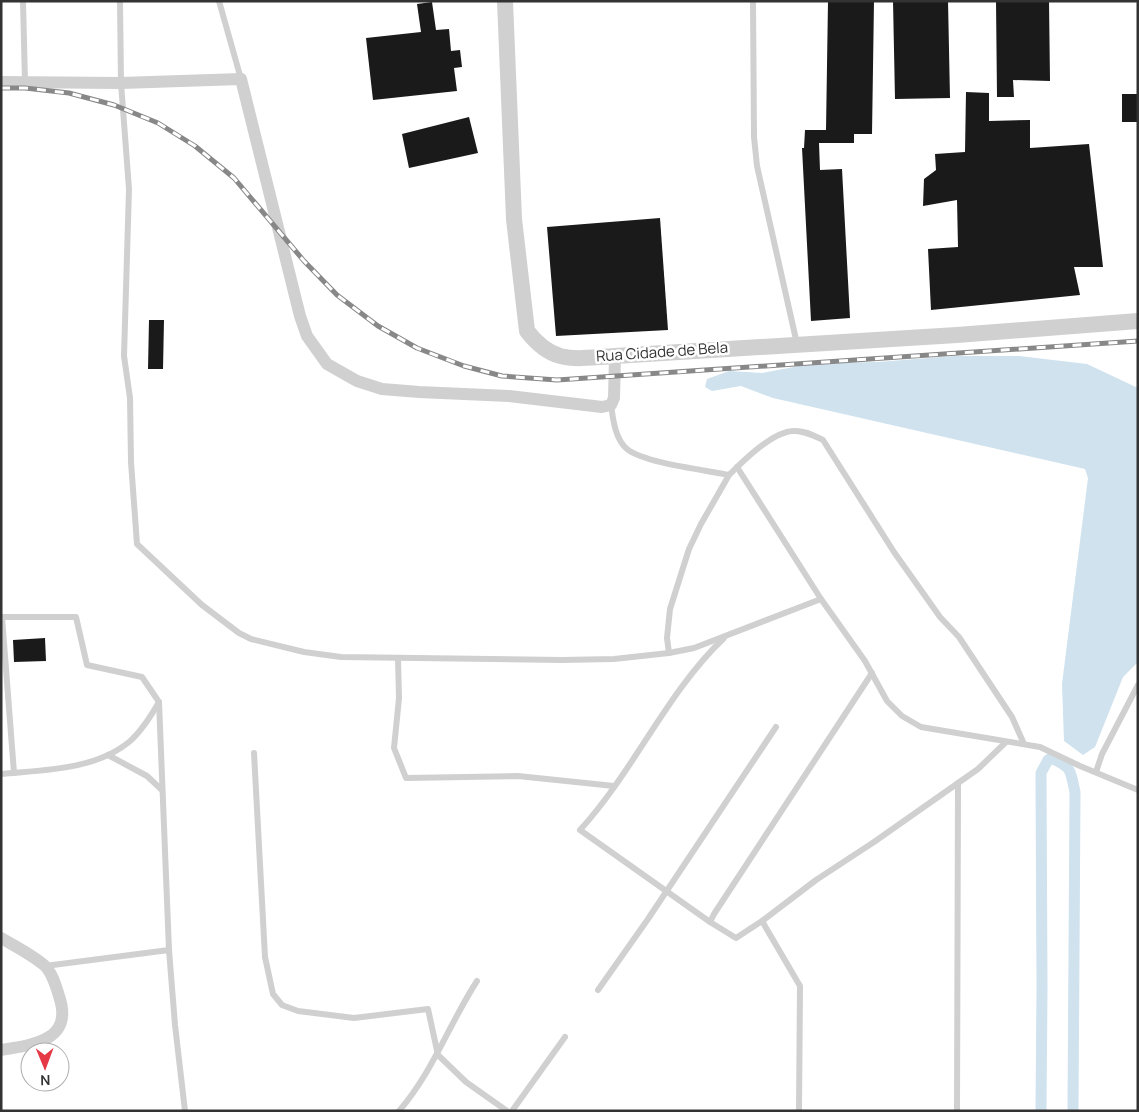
<svg xmlns="http://www.w3.org/2000/svg" width="1139" height="1112" font-family="Manrope,sans-serif">
<style>
.water{fill:#cfe2ee}
.lines{fill:none;stroke-linecap:round;stroke-linejoin:round}
.canal{stroke:#cfe2ee;stroke-width:11}
.building{fill:#1a1a1a}
.service{stroke:#d0d0d0;stroke-width:6}
.minor{stroke:#d0d0d0;stroke-width:12}
.tertiary{stroke:#d0d0d0;stroke-width:16}
.rail-casing{stroke:#888;stroke-width:5}
.rail{stroke:#fff;stroke-width:3;stroke-dasharray:9;stroke-linecap:butt}
.labels{text-anchor:middle;stroke-width:5;stroke-linejoin:round;paint-order:stroke}
.street-label{font-size:15px;fill:#333;stroke:#fff}
</style>
<rect width="100%" height="100%" fill="#fff"/>
<path class="water" d="M954 356H1019L1087 364 1138 388V662L1123 677 1095 747 1083 755 1064 741 1062 684 1088 478 1085 469 773 398 741 386 712 391 705 387 707 379 729 371 762 373 815 363 878 362Z"/>
<g class="lines">
<path class="canal" d="M1041 1111 1042 988 1041 773 1048 760 1051 758C1073 768 1070 770 1075 792L1073 1111"/>
</g>
<g class="building">
<path d="M828 1H874L872 134H854V143H819L820 170 842 169 850 318 811 321 802 148H804L805 130H826Z"/>
<path d="M893 1H948L950 98 895 99Z"/>
<path d="M996 1H1049L1050 81 1013 80 1014 97H997Z"/>
<path d="M432 2 436 30 449 29 451 51 460 50 462 67 454 68 457 91 373 100 366 38 421 32 417 4Z"/>
<path d="M966 92 989 93V121L1030 120V148L1089 144 1103 267H1074L1080 295 931 310 928 249 958 247 957 200 923 206 924 179 936 170 935 154 965 152Z"/>
<rect x="1122" y="94" width="16" height="28"/>
<path d="M469 117 478 153 409 168 402 134Z"/>
<path d="M660 218 668 330 556 336 547 227Z"/>
<path d="M149 320H164L163 369H148Z"/>
<path d="M45 638 46 661 14 662 13 640Z"/>
</g>
<g class="lines">
<g class="service">
<path d="M23 1 25 82"/>
<path d="M120 1 121 83 129 189 124 356 130 398 131 462 137 544 202 605 239 633 251 639 304 652 341 657 562 660 614 659 669 653 694 648 821 599 865 661 887 701 902 716 921 727 1040 747 1080 766 1138 790"/>
<path d="M219 1 241 79"/>
<path d="M753 1 754 137 757 166 797 344"/>
<path d="M611 405C613 419 615 439 627 449 644 463 705 470 729 475 743 461 772 432 793 431 804 430 814 436 823 440L894 552 940 617 959 637 1012 717 1024 744"/>
<path d="M737 467 821 599"/>
<path d="M1 617H76L87 665 142 677 159 702 169 950"/>
<path d="M2 617 14 773"/>
<path d="M669 653 667 638 670 609 689 549 701 524 729 475"/>
<path d="M398 658 399 698 394 748 406 778 518 776 614 786"/>
<path d="M872 673 714 914 710 922 736 938 762 921 816 880 874 842 978 769 1006 742"/>
<path d="M254 753 265 957 273 994 282 1005 298 1011 354 1018 428 1009 438 1055 466 1082 507 1111"/>
<path d="M108 755 147 776 162 790"/>
<path d="M1096 772 1102 754 1138 685"/>
<path d="M1 774C43 770 95 770 129 742 142 731 151 716 159 702"/>
<path d="M762 921 800 986 799 1111"/>
<path d="M710 922 580 830C634 771 667 692 724 638"/>
<path d="M45 966 169 950 175 1025 185 1111"/>
<path d="M598 990 648 919 776 727"/>
<path d="M399 1111C433 1072 449 1024 477 981"/>
<path d="M512 1111 565 1037"/>
<path d="M957 1111 958 783"/>
</g>
<g class="minor">
<path d="M1 82 121 83 241 79 300 316 307 336 327 364 357 381 382 389 419 392 509 396 602 407 611 405 614 398 615 356"/>
<path d="M1 938C15 946 31 954 44 965 52 972 56 986 59 996 74 1040 34 1045 1 1050"/>
</g>
<path class="tertiary" d="M505 1 514 219 527 331C554 366 576 358 615 356L957 335 1138 321"/>
<defs>
<path id="rail" d="M1 88H25L69 93 114 105 158 123 195 146 234 178 304 261 337 295 378 326 417 348 464 366 502 376 557 380 1138 341"/>
</defs>
<use href="#rail" class="rail-casing"/>
<use href="#rail" class="rail"/>
</g>
<g class="labels">
<g class="street-label">
<text transform="translate(662 352) rotate(-4)" y="5">Rua Cidade de Bela</text>
</g>
</g>
<rect width="1139" height="1112" fill="none" stroke="#333333" stroke-width="5"/>
<g transform="translate(45 1067) rotate(179)"><circle r="24" fill="#ffffff" stroke="#adadad"/>
<path d="M0-4L9 19L0 12L-9 19Z" fill="#e63946"/>
<text y="-8" font-size="14" font-weight="bold" text-anchor="middle" fill="#333333">N</text>
</g>
</svg>
